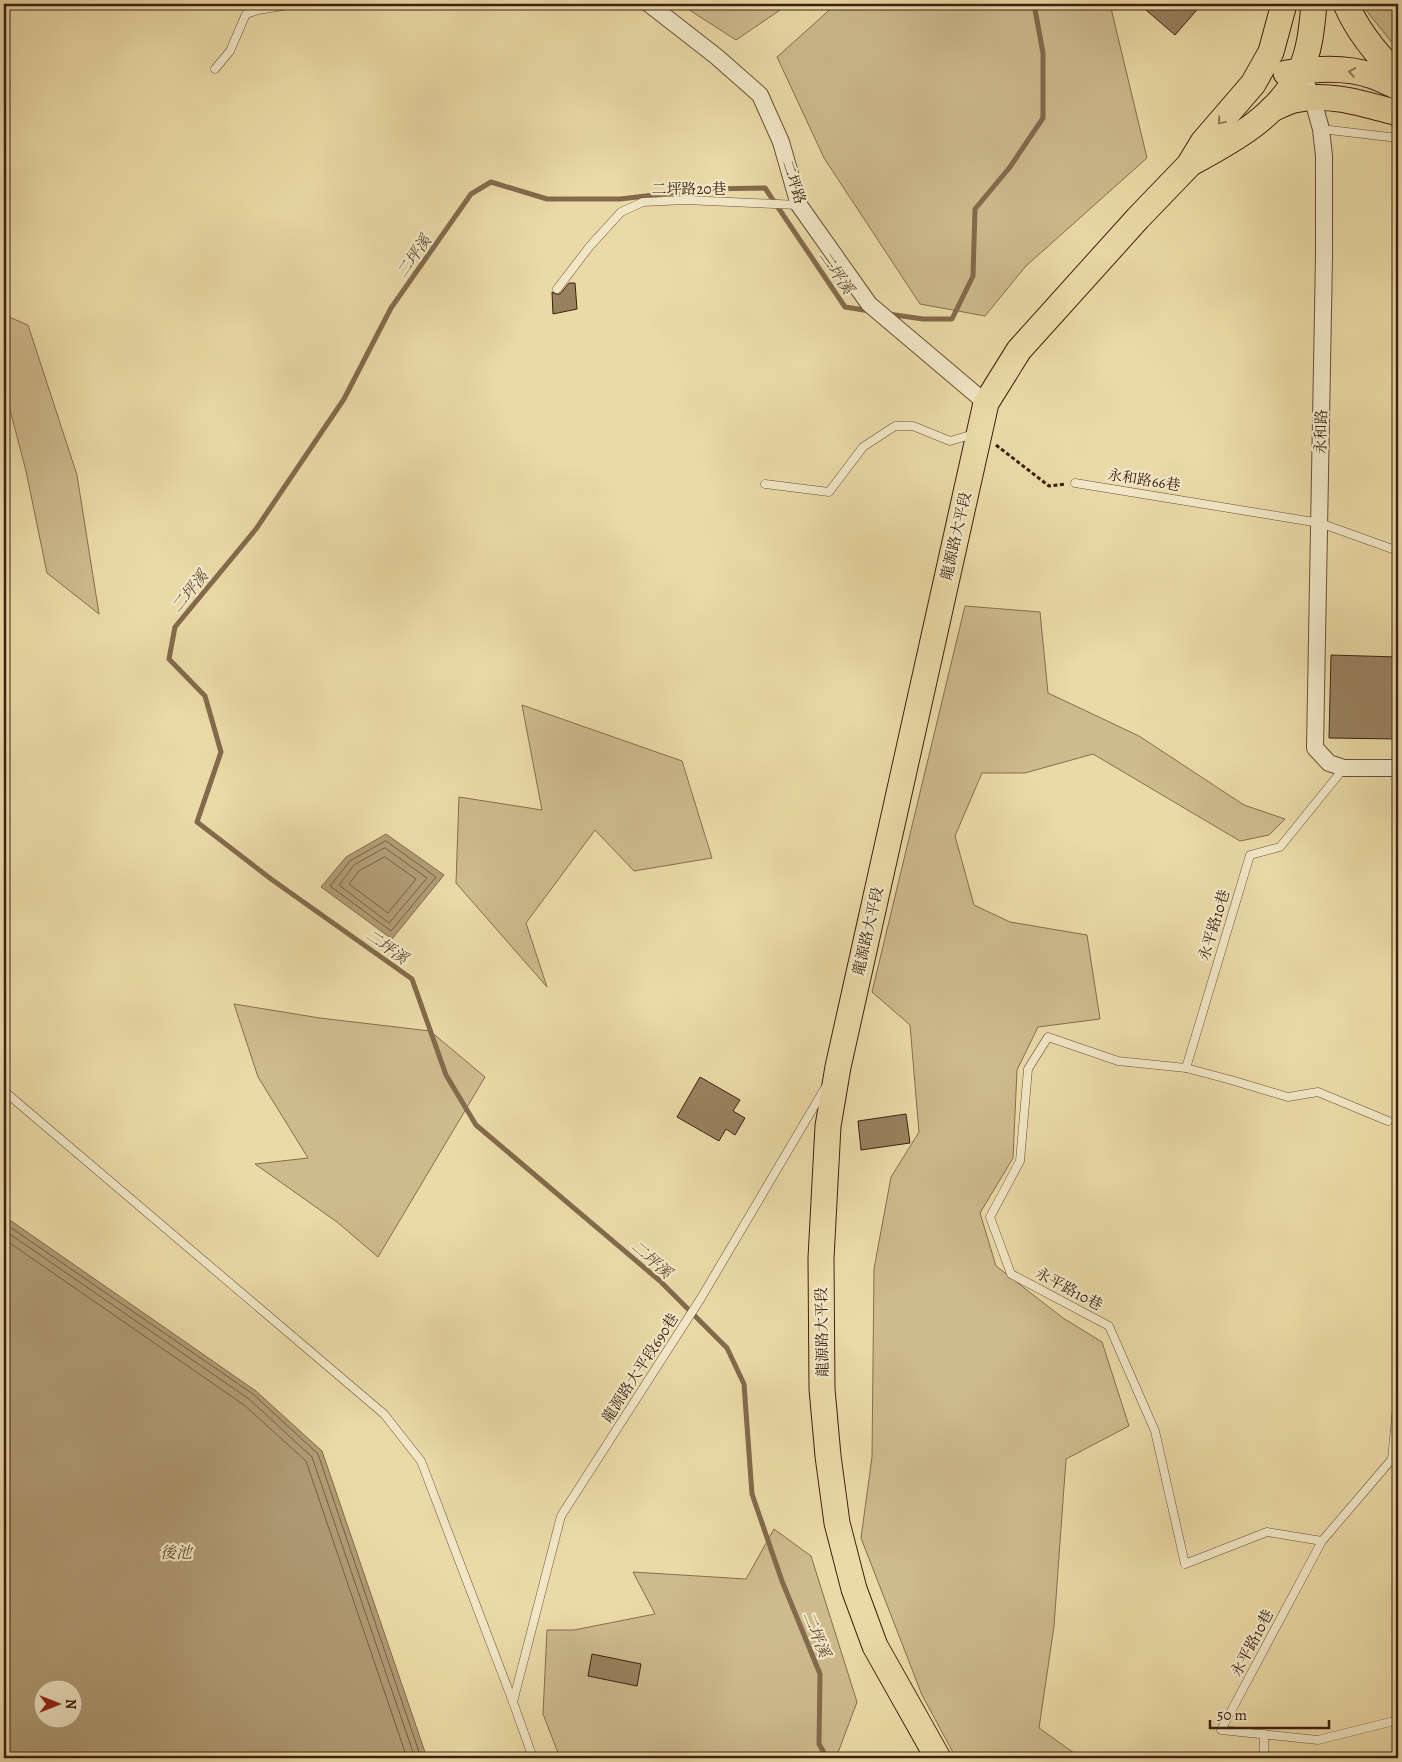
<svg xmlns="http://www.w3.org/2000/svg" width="1402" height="1762" font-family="Alegreya,'Noto Serif TC',serif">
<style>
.green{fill:#cdba8d;stroke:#866d4e}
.water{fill:#b09b74;stroke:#836a4c;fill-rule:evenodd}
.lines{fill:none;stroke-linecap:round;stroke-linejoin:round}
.shore{stroke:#785e42;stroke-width:1}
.stream{stroke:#836a4c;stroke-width:5}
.building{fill:#98815f;stroke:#3f2010}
.lane-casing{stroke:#6a4e36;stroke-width:9}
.street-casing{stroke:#6a4e36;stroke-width:18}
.primary-casing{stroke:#3f2010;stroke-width:27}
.path{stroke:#3f2010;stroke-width:3;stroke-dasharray:4 2.5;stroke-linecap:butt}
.lane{stroke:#f1e7c6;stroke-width:8}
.street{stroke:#f1e7c6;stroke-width:16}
.primary{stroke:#eadaa7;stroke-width:25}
.oneway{stroke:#947d5c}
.labels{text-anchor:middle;stroke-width:4.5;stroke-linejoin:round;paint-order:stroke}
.street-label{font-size:15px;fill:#3f2010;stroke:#f1e7c6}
.water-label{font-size:16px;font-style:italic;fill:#61452e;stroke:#f1e7c6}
</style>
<rect width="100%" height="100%" fill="#eadaa7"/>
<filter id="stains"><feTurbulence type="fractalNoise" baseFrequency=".004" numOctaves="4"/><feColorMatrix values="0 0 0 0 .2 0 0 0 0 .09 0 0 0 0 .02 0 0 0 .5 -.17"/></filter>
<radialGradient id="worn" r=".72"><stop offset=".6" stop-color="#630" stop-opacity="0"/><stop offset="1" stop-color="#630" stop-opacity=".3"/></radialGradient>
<g class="green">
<path d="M680 4H789L736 40Z"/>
<path d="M836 4H1110L1147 158 1026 266 985 316 920 304 824 158 777 57Z"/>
<path d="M1361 4H1398V50Z"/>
<path d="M4 315 28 325 77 475 99 614 47 573 26 471 4 387Z"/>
<path d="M965 606 1040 612 1048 693 1139 736 1244 805 1285 819 1269 835 1240 841 1093 754 1025 773H982L955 836 974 905 1010 922 1087 935 1100 1019 1038 1027 1017 1070 1013 1158 980 1213 996 1266 1063 1318 1102 1342 1129 1426 1066 1459 1054 1626 1039 1728 1081 1758H956L922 1695 861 1538 872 1457 874 1269 891 1177 919 1132 910 1025 872 992Z"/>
<path d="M522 705 682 761 712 858 634 871 595 830 526 923 547 987 456 883 459 797 542 810Z"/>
<path d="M234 1004 320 1018 430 1031 485 1077 378 1257 337 1222 255 1164 308 1158 258 1077Z"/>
<path d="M774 1529 811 1556 857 1702 836 1758H560L543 1714 547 1630H574L655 1614 633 1572 746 1579Z"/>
</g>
<g class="water">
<path d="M386 834 444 875 392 939 321 887 346 857Z"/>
<path d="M4 1216 256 1391 322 1451 427 1758H4ZM42 1690H72V1720H42Z"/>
</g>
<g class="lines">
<g class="shore">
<path d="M386 841 436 877 391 931 330 886 350 861Z"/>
<path d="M385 848 427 878 389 923 339 885 354 865Z"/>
<path d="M385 857 416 879 388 913 349 884 359 871Z"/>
<path d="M4 1223 253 1394 318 1454 421 1758"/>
<path d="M4 1230 249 1399 312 1457 415 1758"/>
<path d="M4 1239 244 1405 306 1461 407 1758"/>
</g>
<g class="stream">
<path d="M888 314 923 319H952L973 276 975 209 1010 167 1043 118V53L1034 4"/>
<path d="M827 1758 819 1744 820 1674 782 1581 752 1494 744 1384 727 1348 660 1281 476 1125 446 1075 412 979 271 879 197 822 221 752 205 696 169 659 175 627 256 529 344 399 391 308 471 194 491 182 547 199H620L706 189 765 188 845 307 870 311"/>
</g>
</g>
<g class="building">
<path d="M1139 4H1202L1175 35Z"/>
<path d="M569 283H575L577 309 553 314 552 292 556 294H560Z"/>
<path d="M1331 655 1398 657V739L1329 738Z"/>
<path d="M700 1077 740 1100 733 1111 745 1118 735 1135 726 1129 719 1141 677 1117Z"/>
<path d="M906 1114 910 1143 861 1150 858 1121Z"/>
<path d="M592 1654 641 1664 637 1686 588 1676Z"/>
</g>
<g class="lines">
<defs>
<g id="lane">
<path d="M215 69 230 51 246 14 258 10 295 4"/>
<path d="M1321 129 1398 138"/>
<path d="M557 289 590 246 621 212 643 202 685 200 799 205"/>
<path d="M1075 483 1320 523 1398 551"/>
<path d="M765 484 829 492 863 447 895 426H913L950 441 974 434"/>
<path d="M1344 768 1280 847 1250 855 1186 1068 1118 1061 1048 1037 1028 1069 1020 1161 990 1217 1011 1274 1109 1326 1155 1431 1185 1564 1267 1532 1322 1541 1221 1730 1318 1740 1398 1720"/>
<path d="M1186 1068 1231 1080 1288 1097 1318 1092 1388 1121"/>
<path d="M4 1091 384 1414 421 1461 513 1702 533 1758"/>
<path d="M1322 1541 1392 1459 1397 1407"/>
<path d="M513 1702 561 1516 701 1298 825 1088"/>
<path d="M1264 1734V1758"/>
</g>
<g id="street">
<path d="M649 4 717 57 760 95 781 142 799 205 869 304 986 403"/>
<path d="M1301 71 1312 97 1321 129 1324 156V256L1315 748 1329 763 1344 768H1398"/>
</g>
<g id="primary">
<path d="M1346 4C1358 32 1376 54 1398 75"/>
<path d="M1286 73C1314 69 1345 66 1373 76 1381 79 1390 83 1398 87"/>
<path d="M1272 109C1279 106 1287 102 1294 100 1330 92 1364 104 1398 113"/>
<path d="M1193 162C1234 140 1279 115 1300 71 1310 51 1312 26 1314 4"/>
<path d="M938 1758 875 1646 854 1589 837 1523 828 1456 822 1389 821 1258 828 1126 838 1067 986 403 1019 350 1138 218 1189 165 1203 142 1253 84 1271 52 1284 4"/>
</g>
</defs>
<use href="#lane" class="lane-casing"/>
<use href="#street" class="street-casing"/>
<use href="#primary" class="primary-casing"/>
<path class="path" d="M996 445 1049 486 1066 484"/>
<use href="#lane" class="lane"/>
<use href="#street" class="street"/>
<use href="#primary" class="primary"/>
</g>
<defs><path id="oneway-chevron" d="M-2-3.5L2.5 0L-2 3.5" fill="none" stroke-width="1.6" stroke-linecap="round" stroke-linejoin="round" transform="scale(1.25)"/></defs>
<g class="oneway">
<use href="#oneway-chevron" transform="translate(1352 72) rotate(-171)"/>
<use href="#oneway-chevron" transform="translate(1221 121) rotate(130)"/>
</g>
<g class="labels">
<g class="street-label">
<text transform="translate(794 182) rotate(72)" y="5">二坪路</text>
<text x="689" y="194">二坪路20巷</text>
<text transform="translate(1321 432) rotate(-89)" y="5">永和路</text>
<text transform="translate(1144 480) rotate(9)" y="5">永和路66巷</text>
<text transform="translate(956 536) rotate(-77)" y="5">龍源路大平段</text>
<text transform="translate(1214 925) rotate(-73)" y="5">永平路10巷</text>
<text transform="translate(868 931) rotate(-77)" y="5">龍源路大平段</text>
<text transform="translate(1069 1289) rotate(28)" y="5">永平路10巷</text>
<text transform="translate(822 1332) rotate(-91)" y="5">龍源路大平段</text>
<text transform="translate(640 1368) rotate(-57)" y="5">龍源路大平段690巷</text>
<text transform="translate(1252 1643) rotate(-62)" y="5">永平路10巷</text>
</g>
<g class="water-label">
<text transform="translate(413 256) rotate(-55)" y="6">二坪溪</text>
<text transform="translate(837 272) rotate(56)" y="6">二坪溪</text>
<text transform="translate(189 591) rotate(-51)" y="6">二坪溪</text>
<text transform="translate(387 946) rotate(35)" y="6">二坪溪</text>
<text transform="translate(652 1259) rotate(41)" y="6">二坪溪</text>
<text x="176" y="1558">後池</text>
<text transform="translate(817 1634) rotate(68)" y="6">二坪溪</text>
</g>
</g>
<rect width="1402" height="1762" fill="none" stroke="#eadaa7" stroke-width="20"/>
<rect x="5" y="5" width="1392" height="1752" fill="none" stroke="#3f2010" stroke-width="2.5"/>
<rect x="10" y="10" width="1382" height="1742" fill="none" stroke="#3f2010"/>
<g transform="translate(58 1704) rotate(90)"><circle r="24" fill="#f1e7c6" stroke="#aa977d"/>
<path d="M0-4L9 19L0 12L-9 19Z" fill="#8f2418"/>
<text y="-8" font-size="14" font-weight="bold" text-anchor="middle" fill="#3f2010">N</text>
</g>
<path d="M1210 1720v8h119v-8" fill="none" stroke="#3f2010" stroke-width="2.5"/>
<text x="1217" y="1720" font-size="15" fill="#3f2010" stroke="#f1e7c6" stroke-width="4" paint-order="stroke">50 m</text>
<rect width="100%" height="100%" filter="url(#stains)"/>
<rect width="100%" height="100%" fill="url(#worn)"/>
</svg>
